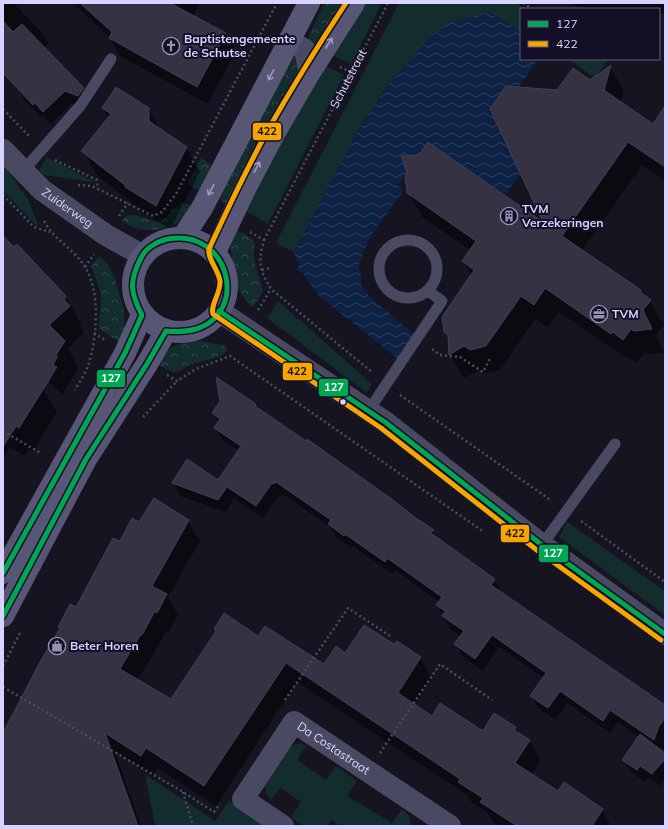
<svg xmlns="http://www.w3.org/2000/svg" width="668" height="829" font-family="Mulish,sans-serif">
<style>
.grass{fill:#132c2d}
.forest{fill:url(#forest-crowns)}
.water{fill:url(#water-waves)}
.shadow{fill:#0007;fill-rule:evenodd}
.building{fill:#343243;stroke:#433f54}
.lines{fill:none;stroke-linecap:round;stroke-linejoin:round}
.path{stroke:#44505f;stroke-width:2.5;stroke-dasharray:2 3;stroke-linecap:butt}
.service{stroke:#4a4962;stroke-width:11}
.minor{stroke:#4a4962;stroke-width:22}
.tertiary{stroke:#4a4962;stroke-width:22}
.secondary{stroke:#575674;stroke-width:22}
.bus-1-casing{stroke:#130f26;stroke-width:8}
.bus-2-casing{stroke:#130f26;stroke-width:8}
.bus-1{stroke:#00a651;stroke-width:5}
.bus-2{stroke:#f7a600;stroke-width:5}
.oneway{stroke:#9e9bc0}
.bus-dot{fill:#d9d4ff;stroke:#130f26;stroke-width:1.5}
.labels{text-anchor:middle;stroke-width:4;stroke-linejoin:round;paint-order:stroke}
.poi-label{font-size:12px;font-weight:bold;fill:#d9d4ff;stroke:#130f26;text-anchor:start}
.street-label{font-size:12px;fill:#d9d4ff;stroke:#130f26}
.line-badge{stroke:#130f26;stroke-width:1.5}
.badge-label{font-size:11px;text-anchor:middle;font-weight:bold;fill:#fff}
.pale-badge-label{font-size:11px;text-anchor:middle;font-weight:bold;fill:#111}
</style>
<defs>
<pattern id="forest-crowns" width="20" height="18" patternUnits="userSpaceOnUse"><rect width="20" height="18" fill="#132c2d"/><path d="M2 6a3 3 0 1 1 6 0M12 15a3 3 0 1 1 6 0" fill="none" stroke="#354a4c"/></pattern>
<pattern id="water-waves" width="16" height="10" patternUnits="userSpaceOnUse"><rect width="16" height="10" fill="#0d2144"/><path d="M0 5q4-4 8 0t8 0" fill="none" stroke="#304060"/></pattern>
</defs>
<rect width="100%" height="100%" fill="#161421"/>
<g class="grass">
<path d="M361 3H382L351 64 331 55Z"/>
<path d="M399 3H517L526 9H521V31L488 12 390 83 360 127 294 252 276 243Z"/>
<path d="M568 59H605L607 61 595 78Z"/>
<path d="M324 65 344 75 268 224 242 209Z"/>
<path d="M47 157 93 181 92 182 44 175 39 170Z"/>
<path d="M3 164 27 198 38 224 37 226 3 191Z"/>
<path d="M278 301 372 384 367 393 267 318Z"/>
<path d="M567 522 665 591V615L559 537Z"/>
<path d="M301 743 306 746 297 760 326 780 336 766 357 781 347 796 392 823 402 809 409 816 411 826H339L332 820 327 826H304L291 817 301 802 280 788 271 800C266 795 265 791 266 784L291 747 296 744Z"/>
<path d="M145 774 215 821 229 801 265 826H155Z"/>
</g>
<g class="forest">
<path d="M324 3H342L317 44 307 40Z"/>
<path d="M296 52 303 71 227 205 217 197Z"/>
<path d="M201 158 213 166 203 193 187 184Z"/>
<path d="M181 203 190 205 192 209C188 215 182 221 176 224 159 233 137 232 122 221L127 215H135L156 222 167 217 173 209Z"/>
<path d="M235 230 245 234 254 240C255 246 254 251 254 256 255 269 261 279 263 291L256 303 252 307 248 304 238 289 235 276 230 246Z"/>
<path d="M99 256 108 264 115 279 123 306 125 321 120 343 98 328 101 306V293L91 266Z"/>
<path d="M198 340 226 346 227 351 221 356 187 366 178 372 170 371 154 363 165 351 179 344Z"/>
</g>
<path class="water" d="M489 12 521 31V59H538L519 87 506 86 490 109 520 174 505 195 428 142 398 185 404 190 370 237 359 263 362 288 373 300 415 335 398 359 318 295 304 274 297 270 299 264 294 252 360 127 390 83 430 37 450 23Z"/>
<g class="shadow">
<path d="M3 3H14L40 31 48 43 44 48 83 88 91 101 86 109 72 103 51 124 43 116 41 117 25 101 15 84 3 72Z"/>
<path d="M73 3H200L193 16 226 33 236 51 208 104 120 56 110 38Z"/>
<path d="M570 3H665V12L659 14V9H581Z"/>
<path d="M610 67 624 90 621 102 653 125 665 124V181L642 165 582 251 640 291 643 296 650 301 664 325 656 335 664 353 648 354 645 352 637 363 627 356 625 357 559 312 548 328 535 319 500 370 484 373 479 370 464 378 450 355 449 338 445 332 471 275 463 261 470 250 422 217 408 192 545 225 558 91 590 81Z"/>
<path d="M103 108H148L161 131 186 147 200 172 170 229 140 211 137 207 97 175 83 151 109 118Z"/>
<path d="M3 239 65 297 81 323 80 325 84 333 68 348 79 368 62 395 3 336Z"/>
<path d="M3 364 43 389 57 412 33 451 29 449 25 456 10 447 3 460Z"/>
<path d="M255 405 258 409 433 530 438 540 494 579 502 592 501 593 665 707V780L660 786 648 778 645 782 631 772 623 760 639 737 618 722 610 733 567 703 556 720 538 708 531 696 544 678 499 647 483 671 463 657 456 644 461 636 450 629 437 605 439 602 395 570 392 574 353 546 351 548 336 537 330 527 283 494 282 496 280 495 263 518 234 499 226 512 180 496 173 483 219 481 239 451 223 440 215 428 219 423 213 413Z"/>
<path d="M188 521 200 541 168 597 178 615 169 632 166 631 154 654 137 680 172 700 259 638 324 666 345 654 395 646 420 658 432 678 415 705 433 717 483 733 515 728 518 734 529 741 541 761 532 775 558 792 602 810 611 826H499L493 822 488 813 471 802 467 795 297 682 216 806 158 768 153 775 115 751 141 826H3V734L60 629 59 627 76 608 120 543 139 523ZM463 784 488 800 487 801 463 786Z"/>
</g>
<g class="building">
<path d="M80 3H170L226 33 197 87 109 38 112 32Z"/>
<path d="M3 21 13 32 22 24 84 88 78 96 65 91 43 112 35 103 33 105 3 73Z"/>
<path d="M611 65 604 90 653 124 665 106V167L628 142 562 236 641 290 640 292 651 300 643 310 652 329 634 331 631 329 623 340 613 332 611 334 545 288 534 305 521 296 486 346 470 350 464 346 449 355 448 335 444 332 442 317 474 270 462 261 476 241 407 193 405 176 407 172 401 156 419 155 428 142 543 222 490 109 506 86 557 90 573 68 590 80Z"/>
<path d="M116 87 149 108V121L187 147 156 206 125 187V185L81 151 111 114 102 108Z"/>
<path d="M3 236 14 247 17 244 66 296 64 300 70 306 49 325 65 341 56 355 57 357 53 365 57 367 19 428 16 426 3 447Z"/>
<path d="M216 377 256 404 255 406 306 441 307 439 393 500 416 518 434 530 431 533 495 579 491 585 665 705V718L659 726 654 740 610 710 603 721 560 691 548 708 530 696 546 673 492 635 475 659 454 644 464 631 442 616 445 611 436 605 442 597 387 558 385 562 345 534 344 536 328 524 331 520 276 482 274 484 272 483 256 506 227 487 218 500 172 483 187 459 218 480 241 446 214 428 220 419 212 413 220 401Z"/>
<path d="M154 498 189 520 152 586 167 594 157 613 155 611 142 635 141 634 120 669 171 699 216 631 214 629 224 613 258 636 265 626 324 664 336 646 345 653 364 625 394 644 397 641 421 657 398 693 432 716 440 703 483 731 494 713 516 727 514 730 530 740 515 763 558 791 564 782 603 809 592 826H517L480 802 483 798 458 782 460 779 286 663 204 786 146 748 141 756 105 733 138 826H3V733L40 662 60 628 58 627 70 604 76 607 113 538 120 541 132 518 139 522Z"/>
<path d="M640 734 665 753V759L652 774 640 766 637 770 622 760Z"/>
</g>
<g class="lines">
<g class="path">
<path d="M523 3 532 9"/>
<path d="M340 67 351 72"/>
<path d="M3 109 30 137"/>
<path d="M55 160 97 180 98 189"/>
<path d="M78 185 92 186 153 216 162 212 176 194 277 3"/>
<path d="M3 195 34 227 50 232"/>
<path d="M119 216 128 203"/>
<path d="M44 221C53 239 74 249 85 267 101 292 97 339 88 366 85 374 79 383 75 390"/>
<path d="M250 232 264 240C258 262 259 269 271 289L373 373"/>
<path id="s1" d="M264 240 388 3"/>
<path d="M85 267 94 254"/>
<path d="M262 270 270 268"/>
<path d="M258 310 271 289"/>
<path d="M94 333 105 340"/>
<path d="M432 349 440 355 460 357 483 372 491 357"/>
<path d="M167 375 177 381 196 369 230 356 484 532"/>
<path d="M400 395 552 501"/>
<path d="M143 417 177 381"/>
<path d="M3 431 42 454"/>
<path d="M581 521 665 582"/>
<path d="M3 666 20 633"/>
<path d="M3 687 183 792 214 812 220 804"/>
<path d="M285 700 348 608 390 636"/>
<path d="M380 753 440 664 492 700"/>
<path d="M183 792 193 826"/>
</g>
<g class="service">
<path d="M23 171 81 105 111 59"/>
<circle cx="408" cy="269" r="29"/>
<path d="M369 410 442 301 428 291"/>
<path d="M542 545 615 444"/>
</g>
<g class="minor">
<path id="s2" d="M3 150 42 190 106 235 142 255"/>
<path id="s3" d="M283 826 243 799 294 722 450 826"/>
</g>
<g class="tertiary">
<path d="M289 40 305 50 310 72"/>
<path d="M219 311 385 422 542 545 665 634"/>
</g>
<g class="secondary">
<path d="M183 237 202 208 309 3"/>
<circle cx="180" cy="285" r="47"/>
<path d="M215 252 245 189 275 132 310 72 354 3"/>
<path d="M3 573 125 353 142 315"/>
<path d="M3 616 86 459 147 364 166 331"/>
</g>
<defs>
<g id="bus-1">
<path d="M219 311 385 422 542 545 665 634"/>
<path d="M3 573 125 353 142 315C130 292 129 281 141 258 145 248 158 241 168 239 229 228 250 312 196 329 186 332 176 332 166 331L147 364 86 459 3 616"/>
</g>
<path id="bus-2" d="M346 3C319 44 293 86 269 128 247 168 228 208 209 249 207 258 219 271 220 281 221 293 210 305 213 314L381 428 538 551 661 640"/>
</defs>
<use href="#bus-1" class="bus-1-casing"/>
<use href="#bus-2" class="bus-2-casing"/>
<use href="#bus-1" class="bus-1"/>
<use href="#bus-2" class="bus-2"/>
</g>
<defs><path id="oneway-shaft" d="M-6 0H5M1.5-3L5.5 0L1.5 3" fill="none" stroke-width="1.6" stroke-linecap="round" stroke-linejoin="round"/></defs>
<g class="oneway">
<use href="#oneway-shaft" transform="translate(329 43) rotate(-57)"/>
<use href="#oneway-shaft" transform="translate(271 75) rotate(118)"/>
<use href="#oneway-shaft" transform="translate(257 167) rotate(-62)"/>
<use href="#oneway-shaft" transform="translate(211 190) rotate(118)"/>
</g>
<defs>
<symbol id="church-ring" viewBox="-11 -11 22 22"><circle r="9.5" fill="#130f26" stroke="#9591b1" stroke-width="1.5"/><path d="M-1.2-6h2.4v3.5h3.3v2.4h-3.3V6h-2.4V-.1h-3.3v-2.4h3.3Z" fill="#9591b1"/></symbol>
<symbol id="building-ring" viewBox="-11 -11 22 22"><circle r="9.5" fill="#130f26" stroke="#9591b1" stroke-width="1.5"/><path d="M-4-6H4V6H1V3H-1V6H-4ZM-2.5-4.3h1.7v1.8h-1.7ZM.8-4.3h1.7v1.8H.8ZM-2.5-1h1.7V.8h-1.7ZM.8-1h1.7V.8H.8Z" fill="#9591b1"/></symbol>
<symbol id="office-ring" viewBox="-11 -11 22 22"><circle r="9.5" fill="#130f26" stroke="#9591b1" stroke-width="1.5"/><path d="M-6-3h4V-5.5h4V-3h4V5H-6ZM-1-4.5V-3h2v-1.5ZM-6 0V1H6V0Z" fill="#9591b1"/></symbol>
<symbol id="shop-ring" viewBox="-11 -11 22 22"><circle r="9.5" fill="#130f26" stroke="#9591b1" stroke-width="1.5"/><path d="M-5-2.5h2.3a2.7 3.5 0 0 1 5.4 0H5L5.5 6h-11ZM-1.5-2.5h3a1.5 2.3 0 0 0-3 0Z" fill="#9591b1"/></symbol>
</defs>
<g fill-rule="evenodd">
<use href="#church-ring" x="161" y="36" width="20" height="20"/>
<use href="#building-ring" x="499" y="206" width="20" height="20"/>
<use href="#office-ring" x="589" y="304" width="20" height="20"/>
<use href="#shop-ring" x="47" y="636" width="20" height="20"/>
</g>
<circle class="bus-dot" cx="343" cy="402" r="3.5"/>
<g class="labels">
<g class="poi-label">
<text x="184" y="43">Baptistengemeente<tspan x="184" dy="14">de Schutse</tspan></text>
<text x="522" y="213">TVM<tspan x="522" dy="14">Verzekeringen</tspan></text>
<text x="612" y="318">TVM</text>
<text x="70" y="650">Beter Horen</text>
</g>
<g class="street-label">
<text dy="4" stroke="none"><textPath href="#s1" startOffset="182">Schutstraat</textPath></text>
<text dy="4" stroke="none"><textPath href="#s2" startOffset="87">Zuiderweg</textPath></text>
<text dy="4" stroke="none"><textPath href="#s3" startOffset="188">Da Costastraat</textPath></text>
</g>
</g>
<g class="line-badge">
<rect x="252" y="122" width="30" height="19" rx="4" fill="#f7a600"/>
<rect x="282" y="362" width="31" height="19" rx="4" fill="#f7a600"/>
<rect x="96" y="369" width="30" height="19" rx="4" fill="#00a651"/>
<rect x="318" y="378" width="31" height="19" rx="4" fill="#00a651"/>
<rect x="500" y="524" width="30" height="19" rx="4" fill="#f7a600"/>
<rect x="538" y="544" width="31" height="19" rx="4" fill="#00a651"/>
</g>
<g class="badge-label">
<text x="111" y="382">127</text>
<text x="334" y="391">127</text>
<text x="553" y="557">127</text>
</g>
<g class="pale-badge-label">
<text x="267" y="135">422</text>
<text x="297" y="375">422</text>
<text x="515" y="537">422</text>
</g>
<rect width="668" height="829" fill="none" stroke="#d9d4ff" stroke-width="8"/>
<rect x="520" y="8" width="140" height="52" fill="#130f26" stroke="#625e7d"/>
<rect x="528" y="21" width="20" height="6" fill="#00a651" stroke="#625e7d"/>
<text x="556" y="28" font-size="12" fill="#d9d4ff">127</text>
<rect x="528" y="41" width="20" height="6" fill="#f7a600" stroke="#625e7d"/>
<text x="556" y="48" font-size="12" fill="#d9d4ff">422</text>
</svg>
